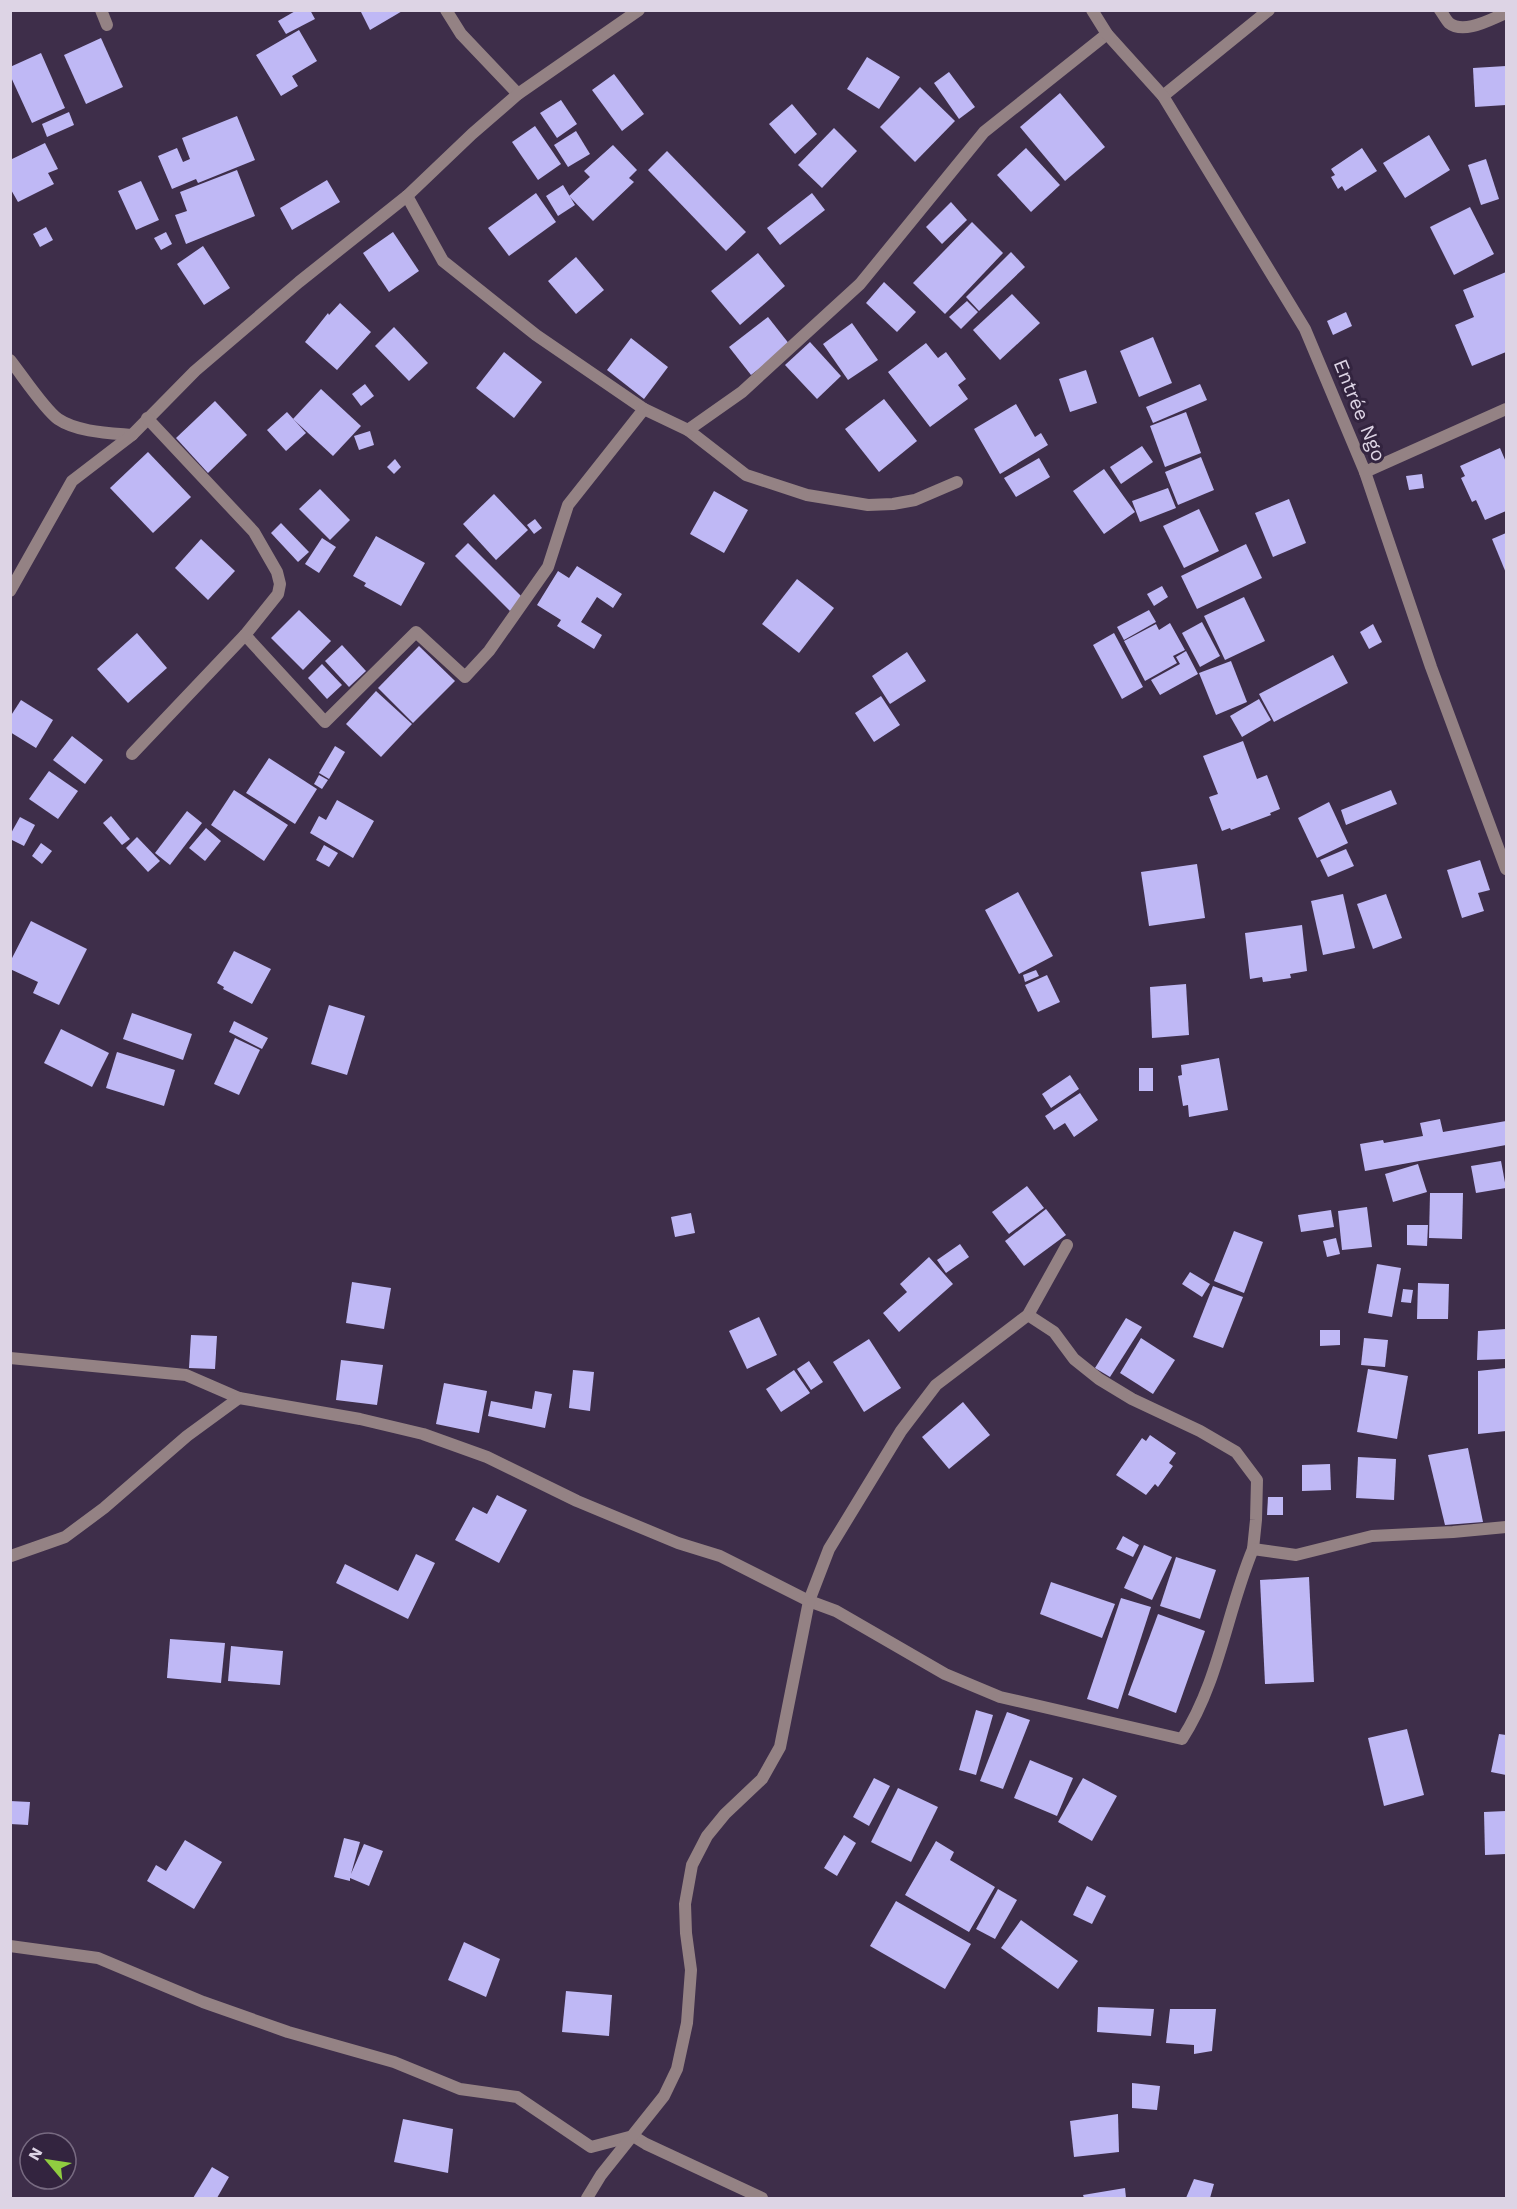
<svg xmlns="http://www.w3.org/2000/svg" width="1517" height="2209" font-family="'Work Sans',sans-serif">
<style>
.building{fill:#bfb8f5}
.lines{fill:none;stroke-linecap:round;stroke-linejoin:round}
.minor{stroke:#948284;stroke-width:12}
.tertiary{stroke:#948284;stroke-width:12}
.labels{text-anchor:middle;stroke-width:6;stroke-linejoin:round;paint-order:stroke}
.street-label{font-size:20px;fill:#ddd4e5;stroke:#33243f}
</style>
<rect width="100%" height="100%" fill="#3e2e4a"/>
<g class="building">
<path d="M297 10H310L315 19 286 34 278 21Z"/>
<path d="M360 10H404L370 30Z"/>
<path d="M299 30 317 61 292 76 298 86 281 96 256 55Z"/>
<path d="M101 38 123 87 86 104 64 55Z"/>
<path d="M41 53 65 108 32 123 10 75V67Z"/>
<path d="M867 57 900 77 879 109 847 89Z"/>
<path d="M1506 66V105L1475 107 1473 68Z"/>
<path d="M949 72 975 107 959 119 934 83Z"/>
<path d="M614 74 644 114 622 131 592 90Z"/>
<path d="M920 87 955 121 915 162 880 127Z"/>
<path d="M1060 93 1105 147 1065 181 1020 127Z"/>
<path d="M561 100 577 124 557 138 540 113Z"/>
<path d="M792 104 817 134 795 154 769 124Z"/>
<path d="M69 112 74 125 47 137 42 124Z"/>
<path d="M237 116 255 160 198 183 196 179 172 189 158 156 177 148 183 162 190 159 182 138Z"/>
<path d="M535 126 561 164 538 180 512 142Z"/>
<path d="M834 128 857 151 822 188 798 165Z"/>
<path d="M576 131 590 154 568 167 554 145Z"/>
<path d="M1429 135 1450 170 1405 198 1383 163Z"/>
<path d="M45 143 58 169 48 173 54 184 18 202 10 188V160Z"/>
<path d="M613 145 637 170 629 178 634 182 593 221 569 196 590 177 584 171Z"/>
<path d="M1026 148 1060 185 1031 212 997 175Z"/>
<path d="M1362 148 1377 171 1345 191 1342 186 1338 189 1331 177 1335 175 1331 169Z"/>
<path d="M667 151 746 232 726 251 648 170Z"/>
<path d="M1486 159 1499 199 1481 205 1468 165Z"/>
<path d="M237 170 255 216 186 244 175 215 187 211 180 192Z"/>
<path d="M327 180 340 202 292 230 280 208Z"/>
<path d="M141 181 159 220 136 230 118 191Z"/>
<path d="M563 185 575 205 558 216 546 196Z"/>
<path d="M536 193 556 222 509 256 488 228Z"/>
<path d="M812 193 825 210 780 245 767 228Z"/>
<path d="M951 202 967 220 942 244 926 227Z"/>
<path d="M1470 207 1494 254 1454 275 1430 227Z"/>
<path d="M972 222 1003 253 945 314 913 283Z"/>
<path d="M46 227 53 240 40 247 33 234Z"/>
<path d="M166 232 172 244 161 250 154 238Z"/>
<path d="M393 232 419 271 389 292 363 253Z"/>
<path d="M203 246 230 288 204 305 177 264Z"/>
<path d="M1011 252 1025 267 979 311 966 297Z"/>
<path d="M758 253 785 286 740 325 711 291Z"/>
<path d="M576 257 604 290 576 314 548 281Z"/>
<path d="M1506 272V352L1472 366 1455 325 1474 317 1463 290Z"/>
<path d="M884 282 916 312 897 332 866 303Z"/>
<path d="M1012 294 1040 323 1000 360 973 330Z"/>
<path d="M967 301 978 312 961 329 949 317Z"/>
<path d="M340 303 371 332 337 370 305 342 328 313 329 315Z"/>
<path d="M1346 312 1352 326 1333 335 1327 321Z"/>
<path d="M768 317 790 345 751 375 729 347Z"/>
<path d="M852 323 878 360 848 380 823 344Z"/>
<path d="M394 327 428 363 409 381 375 346Z"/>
<path d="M1153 337 1172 383 1139 397 1120 351Z"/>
<path d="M631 338 668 367 644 399 607 370Z"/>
<path d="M810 342 841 376 817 399 785 365Z"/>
<path d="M926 343 938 358 946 352 966 379 958 385 968 399 930 427 888 372Z"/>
<path d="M504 352 542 382 514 418 476 388Z"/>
<path d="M1086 370 1097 403 1070 412 1059 379Z"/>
<path d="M365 384 374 396 361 406 352 394Z"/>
<path d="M1200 384 1207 400 1153 423 1146 407Z"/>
<path d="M321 389 361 426 333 456 293 419Z"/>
<path d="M884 399 917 441 879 472 845 429Z"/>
<path d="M215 401 247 435 208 473 176 438Z"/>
<path d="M1016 404 1035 437 1041 433 1048 445 1000 474 974 429Z"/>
<path d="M287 412 306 433 286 451 267 430Z"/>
<path d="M1186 412 1201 453 1165 467 1150 426Z"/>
<path d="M370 431 374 445 359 450 354 436Z"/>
<path d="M1142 446 1153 462 1121 484 1110 467Z"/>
<path d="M1500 448 1506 462V511L1485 520 1476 500 1472 502 1461 478 1465 476 1460 466Z"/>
<path d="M148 452 191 497 153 533 110 488Z"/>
<path d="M1201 457 1214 490 1178 505 1165 472Z"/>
<path d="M1039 458 1050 477 1016 497 1004 478Z"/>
<path d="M395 459 401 467 394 474 387 467Z"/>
<path d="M1104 469 1135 512 1104 534 1073 491Z"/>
<path d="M1422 474 1424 488 1409 490 1406 476Z"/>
<path d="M1168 488 1176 508 1140 522 1132 501Z"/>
<path d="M320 489 350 520 330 540 299 509Z"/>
<path d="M714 491 748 510 724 553 690 534Z"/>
<path d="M494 494 528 530 496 560 463 524Z"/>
<path d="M1289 499 1306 543 1273 557 1255 513Z"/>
<path d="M1199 509 1219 551 1184 568 1163 526Z"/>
<path d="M535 519 542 528 534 534 527 525Z"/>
<path d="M281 523 309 552 298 562 271 533Z"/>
<path d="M1506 533V573L1492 539Z"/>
<path d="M376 536 425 563 401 606 364 586 366 583 353 576Z"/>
<path d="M322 538 336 547 319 573 305 564Z"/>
<path d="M201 539 235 571 208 600 175 568Z"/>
<path d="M468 543 523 598 510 611 455 556Z"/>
<path d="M1246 544 1262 578 1197 609 1181 576Z"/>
<path d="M577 566 622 594 613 608 597 597 581 622 602 635 594 649 557 626 561 620 537 605 558 571 569 578Z"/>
<path d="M797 579 834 608 799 653 762 624Z"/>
<path d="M1162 586 1168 597 1154 606 1147 594Z"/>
<path d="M1244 597 1265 641 1225 660 1204 616Z"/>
<path d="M299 610 331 641 303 670 271 638Z"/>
<path d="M1149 610 1156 622 1124 640 1117 627Z"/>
<path d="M1202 622 1220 656 1200 667 1182 633Z"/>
<path d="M1170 623 1185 650 1173 656 1177 663 1145 681 1124 641 1156 624 1159 630Z"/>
<path d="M1373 624 1382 642 1369 649 1360 632Z"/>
<path d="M137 633 167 668 128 703 97 669Z"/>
<path d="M1114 633 1143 687 1122 699 1093 645Z"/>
<path d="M342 645 366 671 349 687 325 661Z"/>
<path d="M419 646 455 681 413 723 378 688Z"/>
<path d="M1186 651 1198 674 1160 695 1151 680 1180 664 1176 657Z"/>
<path d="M907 652 926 681 890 704 872 676Z"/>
<path d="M1333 655 1348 683 1274 722 1259 694Z"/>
<path d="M1231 661 1247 702 1216 715 1199 673Z"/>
<path d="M322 664 342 685 327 699 308 678Z"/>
<path d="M376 691 412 724 381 757 346 724Z"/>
<path d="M881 696 900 725 874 742 855 713Z"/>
<path d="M1259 699 1271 720 1242 737 1230 716Z"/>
<path d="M21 700 53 720 36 748 10 732V717Z"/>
<path d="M72 736 103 760 85 784 53 760Z"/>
<path d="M1243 741 1257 779 1267 775 1280 809 1270 813 1271 815 1231 830 1230 828 1222 831 1209 797 1218 794 1203 756Z"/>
<path d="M335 746 345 752 329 779 319 773Z"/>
<path d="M269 758 317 789 295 824 246 793Z"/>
<path d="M49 771 78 791 58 819 29 799Z"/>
<path d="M319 775 328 780 322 789 314 784Z"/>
<path d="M234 790 288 825 264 861 211 825Z"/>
<path d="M1391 790 1397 804 1346 825 1341 810Z"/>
<path d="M337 800 374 821 353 858 310 833 319 816 326 820Z"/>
<path d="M1329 802 1348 843 1317 858 1298 818Z"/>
<path d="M187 811 202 823 170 865 155 853Z"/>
<path d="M111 816 130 839 122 845 103 823Z"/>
<path d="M20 817 35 825 24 846 10 839V835Z"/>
<path d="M206 828 221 841 205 861 189 848Z"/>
<path d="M137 837 160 861 148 872 126 848Z"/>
<path d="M41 843 52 851 42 864 32 856Z"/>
<path d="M324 845 338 853 329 867 316 860Z"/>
<path d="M1346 849 1354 866 1328 877 1320 860Z"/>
<path d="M1480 860 1490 890 1478 893 1484 911 1462 918 1447 870Z"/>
<path d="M1197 864 1205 918 1149 926 1141 872Z"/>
<path d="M1018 892 1053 956 1019 974 985 910Z"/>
<path d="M1343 894 1355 948 1323 955 1311 901Z"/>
<path d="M1386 894 1402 938 1373 949 1357 904Z"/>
<path d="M31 921 87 949 59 1005 33 993 38 982 10 969V962Z"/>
<path d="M1302 925 1307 971 1290 974 1291 978 1263 982 1262 977 1250 979 1245 933Z"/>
<path d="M234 951 271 969 252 1004 223 989 224 987 217 983Z"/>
<path d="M1036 970 1039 976 1025 982 1023 975Z"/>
<path d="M1047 975 1060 1002 1038 1012 1025 985Z"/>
<path d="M1186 984 1189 1035 1152 1038 1150 987Z"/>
<path d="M329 1005 365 1016 347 1075 311 1064Z"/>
<path d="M132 1013 192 1034 183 1060 123 1039Z"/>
<path d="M234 1021 268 1038 262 1049 229 1032Z"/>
<path d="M61 1029 109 1053 92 1087 44 1063Z"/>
<path d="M235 1038 260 1050 239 1095 214 1084Z"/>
<path d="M117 1052 175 1070 164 1106 106 1088Z"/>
<path d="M1219 1058 1228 1110 1189 1117 1188 1105 1183 1106 1178 1076 1182 1075 1181 1065Z"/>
<rect x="1139" y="1068" width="14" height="23"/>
<path d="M1070 1075 1079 1089 1051 1108 1042 1094Z"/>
<path d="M1080 1093 1098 1120 1074 1137 1065 1123 1054 1130 1045 1116Z"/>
<path d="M1440 1119 1443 1132 1506 1121V1145L1365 1171 1360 1144 1383 1140 1384 1143 1423 1136 1420 1123Z"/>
<path d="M1501 1161 1506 1188 1476 1193 1471 1166Z"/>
<path d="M1418 1164 1427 1192 1393 1202 1385 1174Z"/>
<path d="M1027 1186 1044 1208 1009 1234 992 1212Z"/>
<path d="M1430 1193H1463L1462 1239 1429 1238Z"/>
<path d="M1367 1207 1372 1247 1342 1250 1338 1211Z"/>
<path d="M1046 1209 1066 1235 1024 1266 1005 1241Z"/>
<path d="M1331 1210 1334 1227 1301 1232 1298 1215Z"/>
<path d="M691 1213 695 1233 675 1237 671 1217Z"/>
<path d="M1407 1225H1428L1427 1246 1407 1245Z"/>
<path d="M1234 1231 1263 1242 1244 1293 1214 1281Z"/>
<path d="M1336 1238 1340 1254 1327 1257 1323 1241Z"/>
<path d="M960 1244 969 1257 946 1273 937 1260Z"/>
<path d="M929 1257 953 1284 899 1332 883 1313 907 1292 900 1284Z"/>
<path d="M1377 1264 1401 1268 1392 1317 1368 1313Z"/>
<path d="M1190 1272 1210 1284 1202 1297 1182 1284Z"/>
<path d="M352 1282 391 1288 384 1329 346 1323Z"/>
<path d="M1418 1283 1449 1284 1448 1319H1417Z"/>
<path d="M1213 1286 1243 1297 1223 1348 1193 1337Z"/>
<path d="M1403 1289 1413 1290 1411 1303 1401 1302Z"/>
<path d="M759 1317 777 1355 747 1369 729 1331Z"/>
<path d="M1126 1318 1142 1327 1110 1377 1095 1368Z"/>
<path d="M1506 1329V1359L1477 1360 1478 1331Z"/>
<path d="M1320 1330H1340V1345L1320 1346Z"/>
<path d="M191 1335 217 1336 215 1369 189 1368Z"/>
<path d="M1141 1338 1175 1360 1153 1394 1120 1373Z"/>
<path d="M1364 1338 1388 1340 1385 1367 1361 1365Z"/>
<path d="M869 1339 901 1388 864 1412 833 1362Z"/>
<path d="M341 1360 383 1365 377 1405 336 1400Z"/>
<path d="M809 1361 823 1382 811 1390 797 1369Z"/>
<path d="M1506 1368V1431L1478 1434V1371Z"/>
<path d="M1368 1369 1408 1376 1397 1439 1357 1432Z"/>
<path d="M573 1370 594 1372 590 1411 569 1408Z"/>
<path d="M794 1370 810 1393 781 1412 766 1389Z"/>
<path d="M444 1383 487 1391 479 1433 436 1424Z"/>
<path d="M535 1391 552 1394 545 1428 488 1416 491 1401 532 1409Z"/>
<path d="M963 1402 990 1435 949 1469 922 1437Z"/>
<path d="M1150 1435 1176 1453 1169 1463 1173 1466 1158 1487 1155 1484 1146 1495 1116 1475 1142 1438 1146 1441Z"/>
<path d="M1468 1448 1483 1522 1445 1525 1428 1455Z"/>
<path d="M1358 1457 1396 1459 1394 1500 1356 1498Z"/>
<path d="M1330 1464 1331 1490 1302 1491V1465Z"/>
<path d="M497 1495 527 1510 499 1563 455 1540 473 1507 487 1514Z"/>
<path d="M1268 1497H1283V1515H1267Z"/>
<path d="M1123 1536 1139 1545 1133 1557 1116 1549Z"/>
<path d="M1144 1545 1172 1557 1152 1600 1124 1588Z"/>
<path d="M416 1554 435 1563 408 1619 336 1583 345 1564 398 1591Z"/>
<path d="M1176 1557 1216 1570 1200 1619 1160 1606Z"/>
<path d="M1309 1577 1314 1682 1265 1684 1260 1580Z"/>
<path d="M1051 1582 1115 1604 1102 1638 1040 1614Z"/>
<path d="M1121 1598 1151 1607 1118 1709 1087 1699Z"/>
<path d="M1158 1614 1205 1631 1176 1713 1128 1695Z"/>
<path d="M170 1639 225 1643 221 1683 167 1678Z"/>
<path d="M231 1646 283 1651 280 1685 228 1681Z"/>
<path d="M976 1710 993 1715 976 1775 959 1770Z"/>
<path d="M1007 1712 1030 1720 1003 1789 980 1781Z"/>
<path d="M1407 1729 1424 1795 1384 1806 1368 1738Z"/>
<path d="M1499 1734 1506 1735V1775L1491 1772Z"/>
<path d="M1030 1760 1073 1778 1057 1816 1014 1798Z"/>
<path d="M874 1778 890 1786 869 1826 853 1817Z"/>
<path d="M1083 1778 1117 1796 1092 1841 1058 1822Z"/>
<path d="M898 1788 938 1807 911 1862 871 1842Z"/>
<path d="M10 1801 30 1802 28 1825 10 1824Z"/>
<path d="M1506 1811V1854L1485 1855 1484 1812Z"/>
<path d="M844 1835 856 1843 837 1876 824 1868Z"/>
<path d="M344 1838 360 1842 351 1874 364 1844 383 1851 369 1886 350 1878V1881L334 1877Z"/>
<path d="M185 1840 222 1862 194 1909 147 1881 156 1865 166 1871Z"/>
<path d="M936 1841 954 1852 950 1860 995 1887 969 1932 905 1895Z"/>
<path d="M1087 1886 1106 1896 1092 1924 1073 1915Z"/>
<path d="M998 1889 1017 1900 995 1939 976 1929Z"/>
<path d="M896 1901 971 1944 945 1989 870 1946Z"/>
<path d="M1021 1920 1078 1961 1058 1989 1001 1948Z"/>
<path d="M464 1942 500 1959 486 1997 448 1980Z"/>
<path d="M566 1991 612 1995 609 2036 562 2032Z"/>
<path d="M1098 2007 1154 2009 1151 2036 1097 2032Z"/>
<path d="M1170 2009H1216L1212 2051 1194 2054V2045L1166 2043Z"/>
<path d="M1132 2083 1160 2086 1157 2110 1132 2108Z"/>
<path d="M1118 2114 1119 2152 1074 2157 1070 2121Z"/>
<path d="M403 2119 453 2129 448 2173 394 2162Z"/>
<path d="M212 2167 229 2177 217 2198H193Z"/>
<path d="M1194 2179 1214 2184 1210 2198H1186Z"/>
<path d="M1125 2188 1126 2198H1084L1083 2195Z"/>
</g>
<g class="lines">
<g class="minor">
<path d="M101 10 107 25"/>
<path d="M446 10 461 34 518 94"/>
<path d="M1440 10C1443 14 1446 20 1449 23 1464 35 1491 19 1506 13"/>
<path d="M1163 96 1269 10"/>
<path d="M407 196 443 261 536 335 644 409 688 430 746 475 807 495 868 505 893 504 915 500 957 482"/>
<path d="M10 360C22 375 44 409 58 419 77 432 109 433 132 435"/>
<path d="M688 430 742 392 860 284 984 132 1107 34"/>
<path d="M1365 472 1506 409"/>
<path d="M10 591 72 481 132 435 195 371 299 282 407 196 472 134 518 94 639 10"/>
<path d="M245 635 325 722 416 632 465 677 489 651 548 567 568 505 644 409"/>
<path d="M132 754 245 635 278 594 280 584 277 572 254 532 147 418"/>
<path d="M1028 1315 1054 1332 1074 1359 1099 1379 1132 1399 1200 1431 1236 1452 1257 1480 1256 1520 1253 1549"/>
<path d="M10 1358 186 1375 239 1398 360 1419 423 1434 487 1457 577 1501 678 1543 720 1556 809 1601 836 1611 945 1674 1000 1697 1182 1739C1219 1682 1227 1611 1253 1549L1296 1555 1372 1536 1453 1532 1506 1527"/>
<path d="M11 1556 65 1537 104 1508 187 1436 239 1398"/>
<path d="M10 1946 98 1958 203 2002 288 2032 394 2062 460 2089 517 2097 591 2147 633 2136 646 2144 762 2198"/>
<path d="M587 2198 601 2175 664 2096 677 2069 687 2023 691 1970 686 1933 685 1904 692 1865 707 1836 725 1814 762 1779 780 1747 809 1601 829 1549 901 1431 936 1385 1028 1315 1067 1245"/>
</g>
<path class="tertiary" d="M1092 10 1107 34 1163 96 1305 329 1365 472 1431 667 1506 869"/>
</g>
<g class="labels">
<g class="street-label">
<text transform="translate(1360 410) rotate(68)" y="7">Entrée Ngo</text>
</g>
</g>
<rect width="1517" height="2209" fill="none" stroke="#ddd4e5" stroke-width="24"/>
<g transform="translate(48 2161) rotate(299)"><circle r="28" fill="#33243f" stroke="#776a81" stroke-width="1.5"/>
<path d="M0-4.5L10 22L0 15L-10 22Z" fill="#90cd40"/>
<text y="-9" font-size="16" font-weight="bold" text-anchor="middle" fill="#ddd4e5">N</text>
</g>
</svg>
